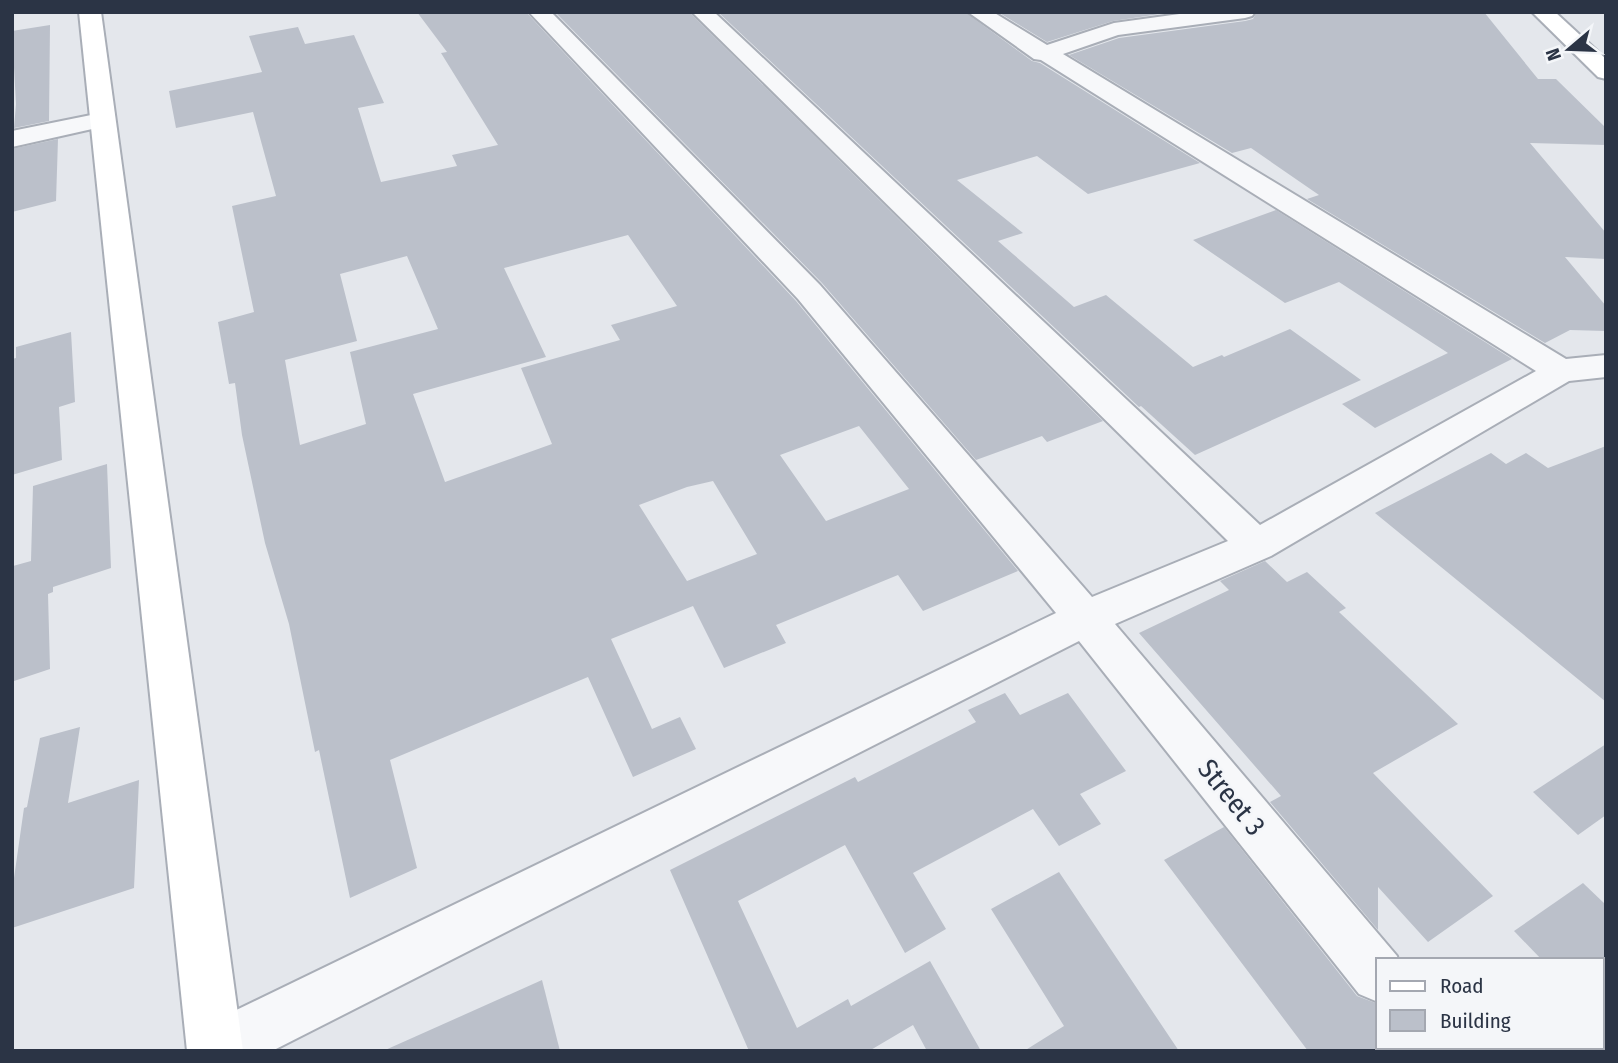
<svg xmlns="http://www.w3.org/2000/svg" width="1618" height="1063" font-family="'Fira Sans Condensed',sans-serif">
<style>
.building{fill:#bbc0ca;fill-rule:evenodd}
.lines{fill:none;stroke-linecap:round;stroke-linejoin:round}
.street-casing{stroke:#a9aeb7;stroke-width:4}
.secondary-casing{stroke:#a9aeb7;stroke-width:4}
.street{fill:#f7f8fa;fill-rule:evenodd}
.secondary{fill:#fff;fill-rule:evenodd}
.labels{text-anchor:middle;stroke-width:5;stroke-linejoin:round;paint-order:stroke}
.near-street-label{font-size:28px;fill:#2b3445;stroke:#f4f6f9}
</style>
<rect width="100%" height="100%" fill="#e4e7ec"/>
<g class="building">
<path d="M417 12H526L796 301 1018 571 923 611 898 575 776 625 786 643 724 668 693 606 611 639 652 729 680 717 696 749 633 777 588 677 390 760 417 868 350 898 319 750 315 752 289 624 265 543 242 435 235 383 229 384 218 322 254 312 232 206 276 196 253 112 176 128 169 91 262 72 249 36 298 27 305 44 354 35 384 103 358 108 381 182 457 166 452 155 498 145 441 53 447 52ZM628 235 677 306 611 325 620 340 521 368 552 444 445 482 413 394 546 357 504 268ZM407 256 438 329 350 352 366 424 300 445 285 360 357 341 340 274ZM859 426 909 489 826 521 780 455ZM713 481 757 554 687 581 639 505 687 487Z"/>
<path d="M555 12H689L1103 421 1047 442 1042 436 976 460 822 283Z"/>
<path d="M718 12H965L1032 61 1040 63 1200 163 1088 194 1037 156 957 180 1023 233 998 241 1074 307 1106 295 1193 367 1222 355 1224 357 1290 329 1361 380 1195 455 1141 406 1139 407Z"/>
<path d="M998 12H1173L1113 21 1047 42Z"/>
<path d="M1257 12H1484L1538 79H1556L1606 128V145L1530 143 1606 233V259L1565 257 1606 306V331L1570 330 1545 343 1307 199 1319 195 1251 148 1232 153 1069 55 1119 38 1245 21 1253 19Z"/>
<path d="M50 25 49 121 14 128 16 104 12 31Z"/>
<path d="M58 139 56 201 12 212V149Z"/>
<path d="M1276 210 1512 359 1375 428 1342 404 1448 353 1339 282 1285 303 1193 240Z"/>
<path d="M71 332 75 402 59 407 62 460 12 475V359L16 358V347Z"/>
<path d="M1606 446V702L1375 513 1491 453 1506 464 1526 453 1548 468Z"/>
<path d="M107 464 111 568 53 587V592L48 594 50 669 14 681 13 566 31 561 33 486Z"/>
<path d="M1265 561 1287 582 1307 572 1346 608 1339 612 1458 724 1373 773 1493 896 1428 942 1378 887V930L1270 802 1281 796 1139 633 1229 590 1220 581Z"/>
<path d="M1005 693 1020 715 1068 693 1126 771 1080 794 1101 824 1059 846 1033 809 913 873 946 929 905 953 845 845 738 901 797 1028 848 999 851 1006 930 961 981 1051H927L913 1025 869 1051H749L670 870 855 777 858 782 976 722 968 710Z"/>
<path d="M80 727 68 803 139 780 134 888 12 928V892L24 808 27 807 40 738Z"/>
<path d="M1606 744V815L1578 835 1533 792Z"/>
<path d="M1224 827 1357 996 1378 1004V1051H1308L1164 860Z"/>
<path d="M1059 872 1179 1051H1024L1064 1026 991 909Z"/>
<path d="M1583 883 1606 905V960H1542L1514 931Z"/>
<path d="M542 980 560 1051H383Z"/>
</g>
<g class="lines">
<defs>
<g id="street">
<path d="M529 12H551L820 285 1092 597 1228 541 692 12H714L1260 525 1536 371 1041 60 1034 59 968 12H993L1047 45 1114 23 1194 12H1255L1252 16 1245 18 1118 35 1063 54 1566 359 1606 355V377L1569 381 1271 556 1115 624 1397 956 1398 960H1378V1002L1359 994 1079 641 272 1051H187L195 1030 1056 613 798 299Z"/>
<path d="M101 113 110 115 113 120 110 125 12 147V131Z"/>
<path d="M1409 1047H1466L1468 1051H1411Z"/>
</g>
<g id="secondary">
<path d="M79 12H101L243 1051H187Z"/>
<path d="M1532 12H1555L1606 59V79L1598 77Z"/>
</g>
</defs>
<use href="#street" class="street-casing"/>
<use href="#secondary" class="secondary-casing"/>
<use href="#street" class="street"/>
<use href="#secondary" class="secondary"/>
</g>
<g class="labels">
<g class="near-street-label">
<text transform="translate(1232 797) rotate(51)" y="10">Street 3</text>
</g>
</g>
<rect width="1618" height="1063" fill="none" stroke="#2b3445" stroke-width="28"/>
<rect x="1376" y="958" width="228" height="91" fill="#f4f6f9" stroke="#a4a8b1" stroke-width="2"/>
<rect x="1390" y="981" width="35" height="10" fill="#ffffff" stroke="#a4a8b1" stroke-width="2"/>
<text x="1440" y="993" font-size="21" fill="#2b3445">Road</text>
<rect x="1390" y="1010" width="35" height="21" fill="#bbc0ca" stroke="#a4a8b1" stroke-width="2"/>
<text x="1440" y="1028" font-size="21" fill="#2b3445">Building</text>
<g transform="translate(1569 49) rotate(251)" stroke="#f4f6f9" stroke-width="5" paint-order="stroke">
<path d="M0-5L12 26L0 18L-12 26Z" fill="#2b3445"/>
<text y="-10" font-size="19" font-weight="bold" text-anchor="middle" fill="#2b3445">N</text>
</g>
</svg>
